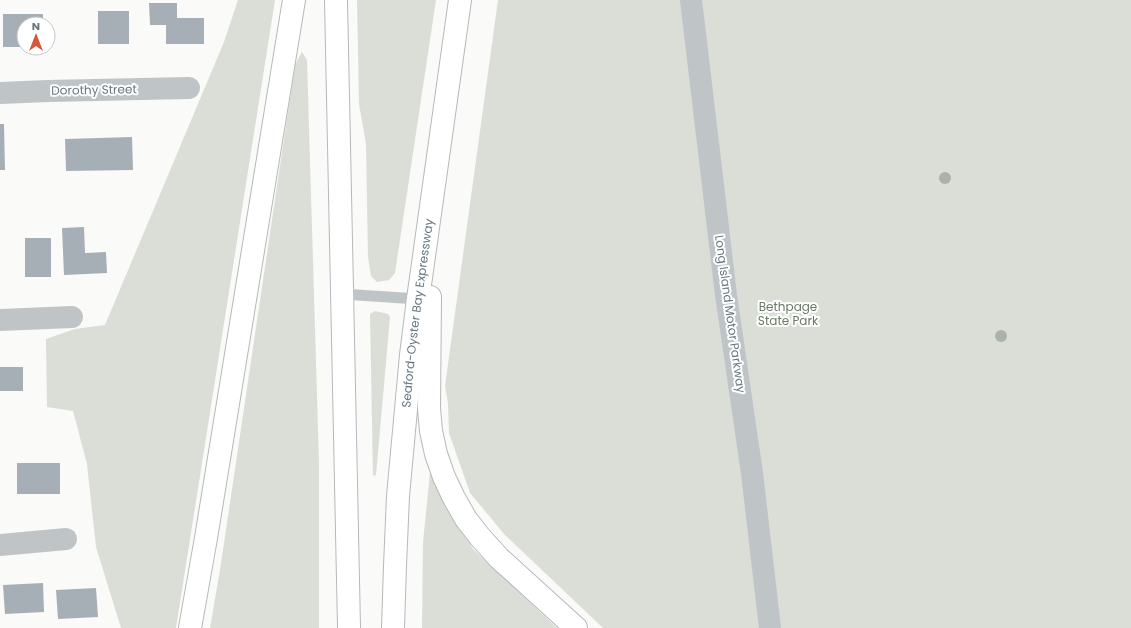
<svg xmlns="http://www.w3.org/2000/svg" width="1131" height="628" font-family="Poppins,sans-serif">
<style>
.green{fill:#daded7}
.building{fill:#a6afb5}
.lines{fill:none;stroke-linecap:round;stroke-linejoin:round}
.motorway-casing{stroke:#b5b9bc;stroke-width:24}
.service{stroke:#bfc4c7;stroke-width:11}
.minor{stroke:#bfc4c7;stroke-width:22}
.motorway{stroke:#fff;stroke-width:22}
.tree{fill:#abb3a8}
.labels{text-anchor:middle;stroke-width:4;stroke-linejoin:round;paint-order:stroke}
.street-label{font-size:12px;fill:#667781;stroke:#fff}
.park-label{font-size:12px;fill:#6a7966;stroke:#fff}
</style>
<rect width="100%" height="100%" fill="#fafaf8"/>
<g class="green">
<path d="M238 0H275L176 628H121L96 547 87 464 73 411 47 407 46 339 75 329 105 325 224 42Z"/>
<path d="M357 0H436L395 273 389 280 377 282 371 276 368 257 366 144 359 104Z"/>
<path d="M498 0H1131V628H603L505 535 470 493 449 433 448 403 445 386Z"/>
<path d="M302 52 307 60 319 463V628H210L220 570 295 65Z"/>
<path d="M375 311 388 314 390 317 376 475 373 476 370 314Z"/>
<path d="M430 473 473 549 557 628H422L423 542Z"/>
</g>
<g class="building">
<path d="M149 3H177V18H204V44H166V25H150Z"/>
<rect x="98" y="11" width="31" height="33"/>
<path d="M3 14H43V24H24V47H3Z"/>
<path d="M0 124H4L5 170H0Z"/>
<path d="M132 137 133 170 66 171 65 139Z"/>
<path d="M84 227 85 253 106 252 107 273 64 275 62 228Z"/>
<rect x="25" y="238" width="26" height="39"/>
<rect x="0" y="367" width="23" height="24"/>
<rect x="17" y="463" width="43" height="31"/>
<path d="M43 583 44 612 5 614 3 585Z"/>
<path d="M96 588 98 617 58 619 56 590Z"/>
</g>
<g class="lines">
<defs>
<g id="motorway">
<path d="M336 0 349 628"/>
<path d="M430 297 429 408 431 431 436 454 444 477 454 498 466 519 480 537 499 558 576 628"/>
<path d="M190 628 206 538 294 0"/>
<path id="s1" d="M393 628 395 566 398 496 411 355 418 299 460 0"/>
</g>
</defs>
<use href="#motorway" class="motorway-casing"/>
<path class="service" d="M342 294 418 299"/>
<g class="minor">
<path d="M691 0 726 295 752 473 770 628"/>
<path d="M0 93 48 91 189 88"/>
<path d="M0 320 72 317"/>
<path d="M0 545 66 539"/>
</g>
<use href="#motorway" class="motorway"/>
</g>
<g class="tree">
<circle cx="945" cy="178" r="6"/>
<circle cx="1001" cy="336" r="6"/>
</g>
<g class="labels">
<g class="street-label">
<text transform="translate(94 90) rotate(-1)" y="4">Dorothy Street</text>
<text dy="4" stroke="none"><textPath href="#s1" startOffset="316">Seaford-Oyster Bay Expressway</textPath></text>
<text transform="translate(730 314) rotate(82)" y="4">Long Island Motor Parkway</text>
</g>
<g class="park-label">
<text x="788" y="311">Bethpage<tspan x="788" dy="14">State Park</tspan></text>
</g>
</g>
<g transform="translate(36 36)"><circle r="19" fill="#ffffff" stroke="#c2c9cd"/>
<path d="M0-3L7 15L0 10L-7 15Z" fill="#d8563a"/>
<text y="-6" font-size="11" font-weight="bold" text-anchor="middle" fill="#667781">N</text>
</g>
</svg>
